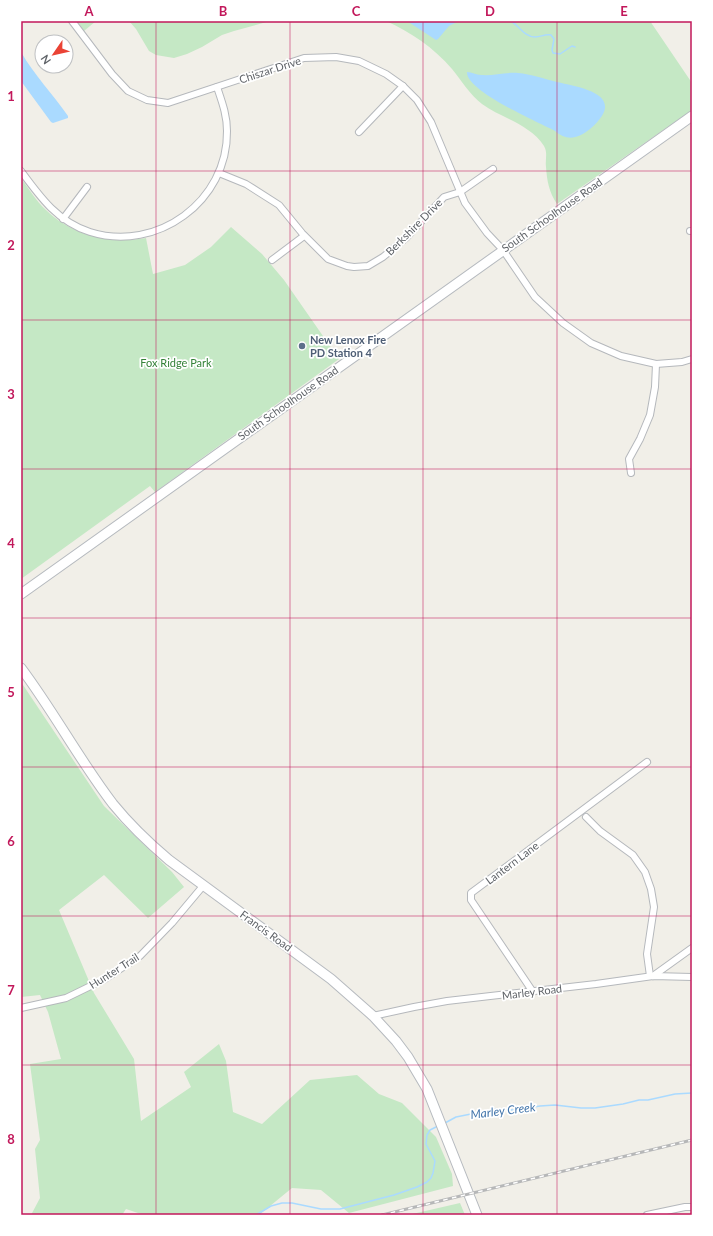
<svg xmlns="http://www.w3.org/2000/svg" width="713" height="1236" font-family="Lato,sans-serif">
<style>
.green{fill:#c5e8c5}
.water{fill:#aadaff}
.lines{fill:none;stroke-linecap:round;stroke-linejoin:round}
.stream{stroke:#aadaff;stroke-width:1.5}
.street-casing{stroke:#b5b8bc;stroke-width:8}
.secondary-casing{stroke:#b6babf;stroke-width:11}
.street{stroke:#fff;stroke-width:6}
.secondary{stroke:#fff;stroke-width:9}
.rail-casing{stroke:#b6b7b8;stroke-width:3}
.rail{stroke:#fff;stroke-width:1.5;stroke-dasharray:4.5;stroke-linecap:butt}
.grid{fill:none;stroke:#c2185b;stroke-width:1;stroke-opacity:0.55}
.service-dot{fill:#5c6f8a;stroke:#fff;stroke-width:1.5}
.labels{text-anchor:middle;stroke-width:3.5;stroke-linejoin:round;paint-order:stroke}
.street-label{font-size:11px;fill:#5f6368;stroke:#fff}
.service-label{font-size:11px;font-weight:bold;fill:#4e5e75;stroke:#fff;text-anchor:start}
.park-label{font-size:11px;fill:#348238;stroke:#fff}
.water-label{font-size:12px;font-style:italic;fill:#4174aa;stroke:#fff}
.neatline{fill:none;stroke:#c2185b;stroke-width:1.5}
.grid-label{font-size:13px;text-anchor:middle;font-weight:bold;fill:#c2185b}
</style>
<rect width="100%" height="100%" fill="#f1efe8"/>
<g class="green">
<path d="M77 21H96L84 31Z"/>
<path d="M129 21H270L234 31 222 35 202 47 187 54 174 58 156 55 149 51 136 29Z"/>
<path d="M386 21H650L692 83V110L557 204C549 192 547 181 546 167 545 159 548 153 544 146 530 124 501 118 482 104 470 95 461 80 452 69 433 47 412 33 386 21Z"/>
<path d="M21 178C29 189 36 201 46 210 73 236 109 244 146 238L153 274 185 265 211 247 231 227 262 254 284 280 339 359 155 492 150 486 21 579Z"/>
<path d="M21 682 104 806 172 872 184 887 148 918 104 875 59 910 94 993 134 1059 141 1121 191 1087 184 1072 219 1044 226 1061 233 1112 262 1124 310 1080 357 1075 379 1094 402 1103 436 1137 452 1174 453 1186 349 1213 321 1190 292 1188 259 1215H144L126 1209 122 1215H31L40 1198 35 1149 40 1140 30 1064 61 1059 48 1012 40 995 21 997Z"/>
<path d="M460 1203 465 1215H408Z"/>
</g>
<g class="water">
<path d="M407 21H459L449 26 438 39 436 40Z"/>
<path d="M21 52C34 75 53 94 68 116V118L53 123 51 122 21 81Z"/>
<path d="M467 72C472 72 476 75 481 75 493 76 506 72 518 73 531 74 544 79 557 82 583 88 629 95 590 129 579 138 567 142 555 131 538 122 466 91 467 72Z"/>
</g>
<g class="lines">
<g class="stream">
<path d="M511 21C519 26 525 37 535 37 541 37 544 34 551 35L554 39 552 50 553 53 560 54 572 46 575 47"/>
<path d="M445 1123 456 1117 496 1109 515 1110 540 1106 555 1105 581 1108H595L623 1104 639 1100H648L675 1094 692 1093"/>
<path d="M256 1215 271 1206 282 1203H292L321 1209H340L394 1195 417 1187 427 1182 431 1178 433 1173 435 1161 426 1144 427 1135 430 1130 438 1126"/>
</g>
<defs>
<g id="street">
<path d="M72 21 112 74 128 91 147 100 168 103 304 58 336 57 359 61 386 74 403 86 417 100 431 122 465 203 487 233 503 250 535 297 563 323 591 343 621 356 656 364 682 362 692 359"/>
<path d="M359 132 403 86"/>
<path d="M21 171C40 197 58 222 90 232 157 253 228 201 227 131 227 115 222 102 217 87"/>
<path d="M219 173 246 184 279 205 302 233 328 259 347 266 354 267 368 266 383 257 406 238 444 197 460 192 493 169"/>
<path d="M63 219 87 187"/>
<path d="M690 231H692"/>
<path d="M272 260 304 236"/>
<path d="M631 473 629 459 640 439 650 415 655 387 656 364"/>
<path d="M586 817 600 831 633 855 645 872 651 889 654 907 647 954 650 976"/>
<path d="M653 976 692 948"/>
<path d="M533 992 471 900V893L647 762"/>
<path d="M21 1008 66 998 105 979 140 956 172 923 203 886"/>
<path d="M373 1016 414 1007 447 1001 596 984 653 976 692 977"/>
<path d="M647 1215 685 1207H692"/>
</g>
<g id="secondary">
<path d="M21 594 692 116"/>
<path d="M21 668C54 712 80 761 113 804 130 825 149 843 169 860L331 979 373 1016 396 1041 408 1057 427 1089 477 1215"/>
</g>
</defs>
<use href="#street" class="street-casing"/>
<use href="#secondary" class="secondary-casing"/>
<use href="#street" class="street"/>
<use href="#secondary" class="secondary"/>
<defs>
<path id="rail" d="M382 1215 692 1140"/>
</defs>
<use href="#rail" class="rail-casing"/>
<use href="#rail" class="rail"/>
</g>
<path class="grid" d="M156 21V1215M290 21V1215M423 21V1215M557 21V1215M21 171H692M21 320H692M21 469H692M21 618H692M21 767H692M21 916H692M21 1065H692"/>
<circle class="service-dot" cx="302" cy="346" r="4"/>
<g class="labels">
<g class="street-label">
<text transform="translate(270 70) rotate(-18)" y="4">Chiszar Drive</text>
<text transform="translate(552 215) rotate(-35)" y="4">South Schoolhouse Road</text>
<text transform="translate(414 227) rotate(-45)" y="4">Berkshire Drive</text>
<text transform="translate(288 403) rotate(-35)" y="4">South Schoolhouse Road</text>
<text transform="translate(512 863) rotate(-37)" y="4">Lantern Lane</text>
<text transform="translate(266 931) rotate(36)" y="4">Francis Road</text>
<text transform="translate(114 971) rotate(-32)" y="4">Hunter Trail</text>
<text transform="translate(532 992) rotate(-7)" y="4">Marley Road</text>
</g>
<g class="service-label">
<text x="310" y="344">New Lenox Fire<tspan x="310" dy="13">PD Station 4</tspan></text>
</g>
<g class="park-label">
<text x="176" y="367">Fox Ridge Park</text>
</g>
<g class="water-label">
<text transform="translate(503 1111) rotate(-7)" y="4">Marley Creek</text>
</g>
</g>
<rect width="713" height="1236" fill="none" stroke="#ffffff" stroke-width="44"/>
<g transform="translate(54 54) rotate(236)"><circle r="19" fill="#ffffff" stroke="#bfc1c3"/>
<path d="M0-3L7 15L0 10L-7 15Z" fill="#ea4335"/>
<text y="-6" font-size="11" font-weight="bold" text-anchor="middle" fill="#5f6368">N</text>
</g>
<rect x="22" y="22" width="669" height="1192" class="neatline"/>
<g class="grid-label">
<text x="89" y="16">A</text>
<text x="223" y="16">B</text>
<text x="356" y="16">C</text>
<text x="490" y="16">D</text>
<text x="624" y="16">E</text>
<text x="11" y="101">1</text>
<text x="11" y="250">2</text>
<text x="11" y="399">3</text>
<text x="11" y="548">4</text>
<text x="11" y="697">5</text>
<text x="11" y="846">6</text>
<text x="11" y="995">7</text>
<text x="11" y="1144">8</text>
</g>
</svg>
